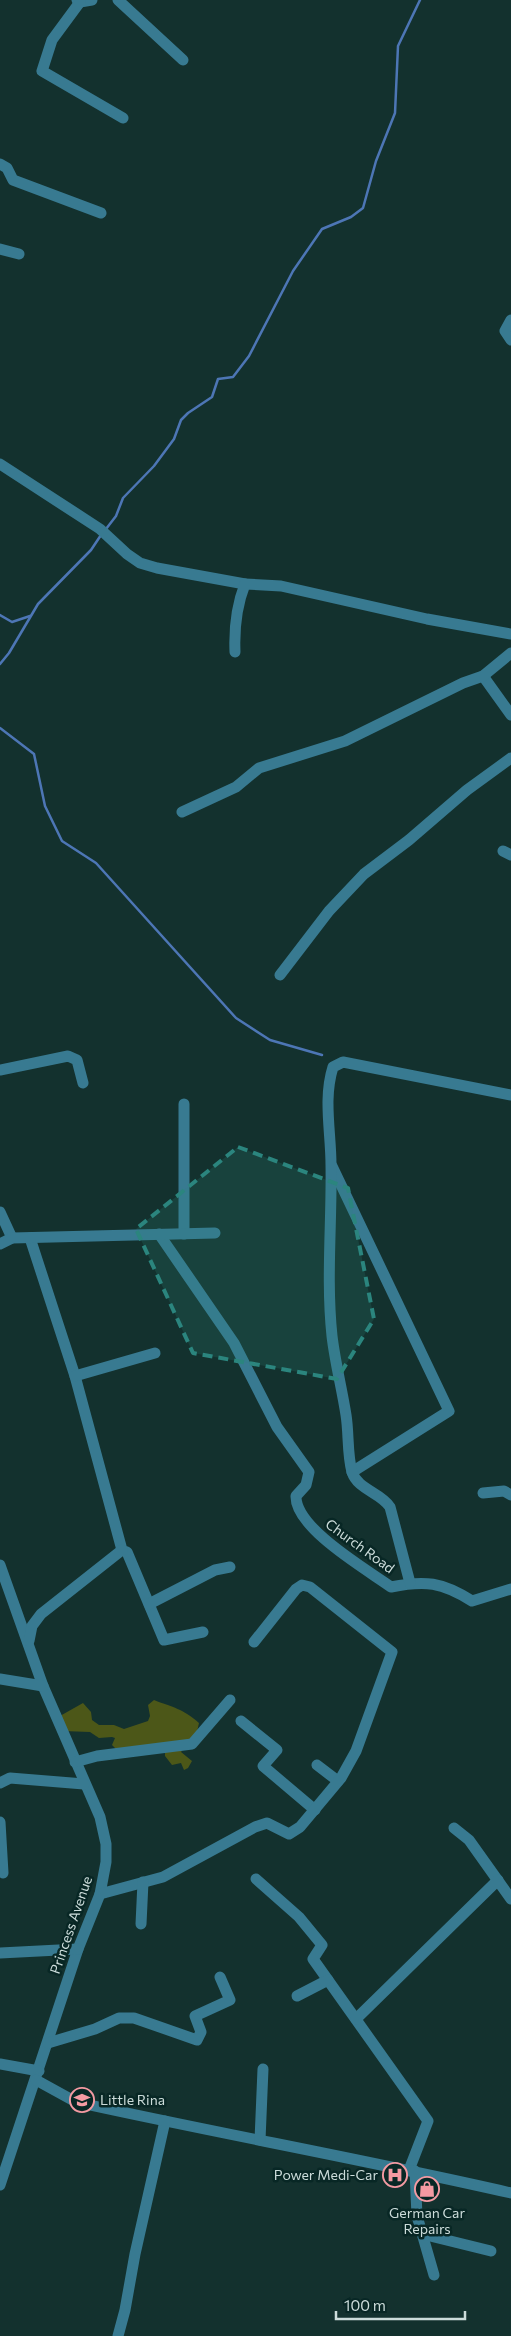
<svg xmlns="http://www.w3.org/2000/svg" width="511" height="2336" font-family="Commissioner,sans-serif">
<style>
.forest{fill:#4c5718}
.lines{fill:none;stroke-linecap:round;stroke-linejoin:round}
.stream{stroke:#4d76b5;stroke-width:2.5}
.minor{stroke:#387a91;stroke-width:11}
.marked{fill:#2b857e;fill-opacity:0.2;stroke:#2b857e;stroke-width:4;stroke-dasharray:10 6;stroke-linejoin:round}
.labels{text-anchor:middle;stroke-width:5;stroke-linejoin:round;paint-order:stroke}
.street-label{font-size:14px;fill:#ccdcda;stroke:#082725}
.poi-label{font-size:14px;fill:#ccdcda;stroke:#082725;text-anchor:start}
</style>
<rect width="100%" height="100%" fill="#13312e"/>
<path class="forest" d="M154 1700C174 1708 182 1708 199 1723L197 1732 181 1752 192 1761 188 1768 184 1770 181 1763 172 1765 165 1756V1750L116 1749 112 1745 115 1738 112 1737 99 1738 90 1732 63 1731 60 1716 83 1703 91 1712 92 1720 99 1725H114L124 1729 148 1721 150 1716 148 1705Z"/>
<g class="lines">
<g class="stream">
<path d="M106 529 116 516 123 498 154 466 174 439 181 420 188 413 212 397 218 379 233 377 249 356 293 271 322 229 351 217 363 208 376 161 395 113 398 46 420 0"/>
<path d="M0 615 12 622 30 616"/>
<path d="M0 664 9 653 38 604 91 550 101 535"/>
<path d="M0 728 34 754 45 806 62 841 96 863 236 1018 270 1040 322 1055"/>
</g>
<g class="minor">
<path d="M77 0 80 2 92 0"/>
<path d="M118 0 183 60"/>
<path d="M80 2 52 40 42 71 123 118"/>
<path d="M0 164 7 168 13 180 101 213"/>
<path d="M0 249 19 254"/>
<path d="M511 320 505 331 511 340"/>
<path d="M0 464 100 529 127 554 140 563 157 568 245 584"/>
<path d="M235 652C234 628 236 607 245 584L281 586 427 619 511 634"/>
<path d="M483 676 511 715"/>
<path d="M182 812 236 787 259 768 345 741 463 683 483 676 511 653"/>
<path d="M503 851 511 855"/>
<path d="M280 975 329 911 364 874 409 840 467 790 511 758"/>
<path d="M0 1070 68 1056 77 1060 83 1083"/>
<path d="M184 1104V1234"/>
<path d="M332 1166 449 1411 352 1472"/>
<path d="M0 1212 12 1238"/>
<path d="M159 1234 234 1343 277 1427 309 1472 306 1485 296 1496C295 1528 366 1569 391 1587 425 1580 442 1582 472 1601L511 1589"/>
<path d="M30 1238 75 1376 122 1550 127 1552 164 1640 203 1632"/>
<path d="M0 1244 12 1238 215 1233"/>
<path d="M75 1376 155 1353"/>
<path d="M483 1493 504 1491 511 1495"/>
<path d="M0 1565 43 1686 100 1817 106 1844V1862L100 1894 78 1949 0 2185"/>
<path d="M410 1583 390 1507C380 1492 358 1490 352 1472 347 1454 349 1433 346 1415 342 1389 335 1362 332 1336 326 1279 332 1222 331 1165 331 1132 323 1099 333 1067L343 1062 511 1095"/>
<path d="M149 1604 215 1570 230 1567"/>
<path d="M29 1641 32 1626 41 1614 122 1550"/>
<path d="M0 1679 43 1686"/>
<path d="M241 1721 277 1750 263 1766 315 1810"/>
<path d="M75 1762 97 1756 192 1744 230 1700"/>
<path d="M317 1765 338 1781"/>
<path d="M0 1783 10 1778 84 1784"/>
<path d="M0 1822 3 1873"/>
<path d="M454 1828 469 1840 511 1899"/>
<path d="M256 1879 299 1917 322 1945 313 1959 428 2121 409 2170"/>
<path d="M100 1894 163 1877 255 1827 267 1823 289 1834 300 1827 341 1778 356 1751 392 1652 310 1587 302 1585 296 1589 254 1642"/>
<path d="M141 1924 143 1882"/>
<path d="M0 1953 78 1949"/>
<path d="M297 1996 328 1980"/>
<path d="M356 2019 498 1880"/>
<path d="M48 2043 95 2029 119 2018H134L197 2040 201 2032 195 2016 230 2000 220 1977"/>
<path d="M0 2064 39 2071"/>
<path d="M36 2080 76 2102C221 2134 367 2160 511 2193"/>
<path d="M260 2140 263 2069"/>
<path d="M415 2171 417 2216 434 2275"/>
<path d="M422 2234 491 2251"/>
<path d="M118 2336 125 2310 135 2254 165 2121"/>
</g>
</g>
<path class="marked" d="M238 1147 348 1188 374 1319 337 1379 193 1353 136 1229Z"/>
<defs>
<symbol id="school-ring" viewBox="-11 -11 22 22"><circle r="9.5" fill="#082725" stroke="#f49aa2" stroke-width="1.5"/><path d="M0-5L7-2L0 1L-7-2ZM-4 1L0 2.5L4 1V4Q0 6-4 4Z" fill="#f49aa2"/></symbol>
<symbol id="hospital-ring" viewBox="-11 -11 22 22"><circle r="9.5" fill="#082725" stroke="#f49aa2" stroke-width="1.5"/><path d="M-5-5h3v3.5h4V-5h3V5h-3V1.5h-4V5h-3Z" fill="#f49aa2"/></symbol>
<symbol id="shop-ring" viewBox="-11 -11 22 22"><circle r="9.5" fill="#082725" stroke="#f49aa2" stroke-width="1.5"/><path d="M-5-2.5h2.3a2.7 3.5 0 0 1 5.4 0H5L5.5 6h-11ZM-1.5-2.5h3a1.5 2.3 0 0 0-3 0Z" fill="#f49aa2"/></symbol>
</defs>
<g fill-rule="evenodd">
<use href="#school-ring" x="68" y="2086" width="28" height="28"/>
<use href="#hospital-ring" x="381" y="2161" width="28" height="28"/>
<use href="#shop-ring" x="413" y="2175" width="28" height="28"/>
</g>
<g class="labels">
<g class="street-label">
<text transform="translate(360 1546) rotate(36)" y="5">Church Road</text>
<text transform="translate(71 1925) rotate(-71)" y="5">Princess Avenue</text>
</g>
<g class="poi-label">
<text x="100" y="2105">Little Rina</text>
<text x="378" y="2180" text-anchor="end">Power Medi-Car</text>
<text x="427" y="2218" text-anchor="middle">German Car<tspan x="427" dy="16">Repairs</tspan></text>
</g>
</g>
<path d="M336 2311v8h129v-8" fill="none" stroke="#ccdcda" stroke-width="2.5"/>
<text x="344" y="2311" font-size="15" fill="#ccdcda" stroke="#082725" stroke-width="4" paint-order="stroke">100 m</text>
</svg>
